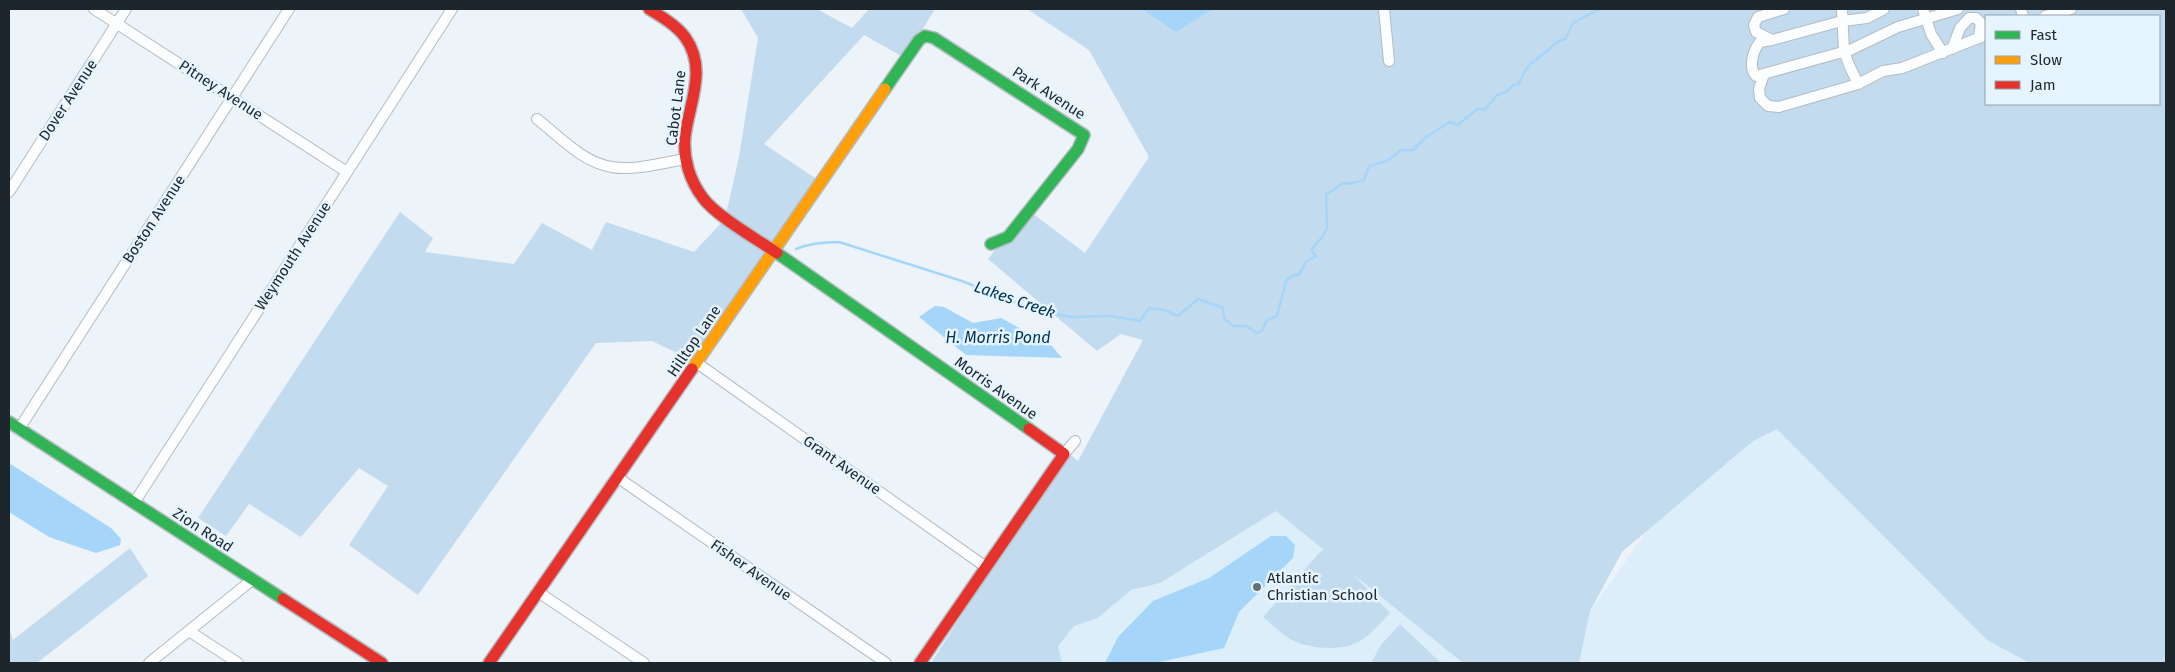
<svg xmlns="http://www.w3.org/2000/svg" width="2175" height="672" font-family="'Fira Sans',sans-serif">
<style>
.built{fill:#ddeefb}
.green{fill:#c2dbee;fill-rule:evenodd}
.water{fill:#a5d6f9}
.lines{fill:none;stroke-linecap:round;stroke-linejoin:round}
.stream{stroke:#a5d6f9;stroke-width:2.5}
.street-casing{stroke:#b4bbc1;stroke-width:12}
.fast-casing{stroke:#b4bbc1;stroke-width:14}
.slow-casing{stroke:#b4bbc1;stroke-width:14}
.jam-casing{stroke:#b4bbc1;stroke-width:14}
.street{stroke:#fcfdfe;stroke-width:10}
.fast{stroke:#30b455;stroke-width:11}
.slow{stroke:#ff9f0a;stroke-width:11}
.jam{stroke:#e5322d;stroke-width:11}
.poi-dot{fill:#656e74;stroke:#e6f4ff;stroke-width:2}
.labels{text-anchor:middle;stroke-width:5;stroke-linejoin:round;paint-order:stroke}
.street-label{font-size:15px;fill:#1d262c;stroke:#e6f4ff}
.poi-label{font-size:15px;fill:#1d262c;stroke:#e6f4ff;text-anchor:start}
.water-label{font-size:16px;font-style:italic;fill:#003553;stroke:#e6f4ff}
</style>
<rect width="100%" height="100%" fill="#ecf3f9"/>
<g class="built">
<path d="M1939 114 2166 663H1554Z"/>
<path d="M1276 511 1463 663H1062L1058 646 1074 626 1098 618 1131 590 1160 583Z"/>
</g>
<g class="green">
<path d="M741 9H817L852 28 869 9H935L905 58 864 35 764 144 821 182 691 360 652 341 596 343 418 595 349 545 388 486 359 468 301 537 249 504 226 536 198 518 400 212 433 238 425 252 514 264 542 223 592 250 606 222 694 252 725 219 739 157 758 38Z"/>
<path d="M1027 9H2166V663H2030L1987 640 1777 429 1753 441 1622 552 1590 611 1579 663H1463L1353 574 1390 613C1380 623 1370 636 1358 642 1341 651 1311 649 1294 641 1282 635 1273 625 1263 617L1321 551 1324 550 1276 511 1160 583 1131 590 1098 618 1074 626 1058 646 1062 663H931L1066 451 1078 461 1143 340 1121 334 1097 351 988 259 1028 210 1085 253 1149 157 1089 50ZM1986 16H2159V104H1986Z"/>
<path d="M130 548 148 576 37 663H9V628L13 640Z"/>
<path d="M1400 624 1441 663H1371L1381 645Z"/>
</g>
<g class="water">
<path d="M1142 9H1213L1176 32Z"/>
<path d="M935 306 944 307 973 323 1001 318 1052 346 1062 358 966 355 919 317Z"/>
<path d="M9 463 111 528 121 539 120 545 96 553 49 537 9 512Z"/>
<path d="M1271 536H1286L1295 545 1293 558 1239 612 1224 648 1155 663H1105L1118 637 1153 601 1209 578Z"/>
</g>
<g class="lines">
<path class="stream" d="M796 249C810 243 823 242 839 242L962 281 1032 309 1070 317 1112 316 1140 321 1149 308 1164 310 1178 316 1198 299 1223 308 1224 318 1233 326H1246L1257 333 1263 330C1265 320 1268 319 1277 316L1286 281 1290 277 1299 274 1306 262 1316 256 1311 250 1323 236 1327 228 1326 195 1343 183 1348 184 1364 180 1369 166 1387 161 1401 150H1413L1426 137 1450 122 1458 125 1477 109H1486L1497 95 1506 92 1513 85 1519 84C1527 62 1535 62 1549 49 1555 44 1557 41 1565 39L1572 25 1576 21 1600 9"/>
<defs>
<g id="street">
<path d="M94 9 347 172"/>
<path d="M1384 9 1389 61"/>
<path d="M1784 9 1758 17 1754 25 1756 32 1772 40 1842 21 1867 18 1884 9"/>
<path d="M1842 9 1844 51 1849 65 1858 84"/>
<path d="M1923 9 1931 34 1943 53"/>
<path d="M2021 9 2023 16"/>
<path d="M2045 16 2071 9"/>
<path d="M1772 40 1760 42C1753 50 1748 68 1756 76L1850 50 1898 27 1958 9"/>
<path d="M1952 49 1960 28 1969 18H1976L1981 23 1979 38"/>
<path d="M1764 74 1759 89 1760 98 1768 106 1779 107 1858 84 1883 71 1902 68 1986 35"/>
<path d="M537 119C559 136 583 163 612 167 634 171 662 163 685 159"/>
<path d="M9 192 126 9"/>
<path d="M697 363 986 567"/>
<path d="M19 429 289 9"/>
<path d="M1064 454 1075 441"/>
<path d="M617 477 886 663"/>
<path d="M134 503 452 9"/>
<path d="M538 592 644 663"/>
<path d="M189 631 238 663"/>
<path d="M149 663 252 580"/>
</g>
<g id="fast">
<path d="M885 89 919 40 925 36 934 38 1084 135 1078 149 1008 237 991 244"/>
<path d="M777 253 1029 429"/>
<path d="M9 422 283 599"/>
</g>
<path id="slow" d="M692 369 885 89"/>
<g id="jam">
<path d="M649 9C662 17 676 25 685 37 708 69 689 103 685 137 683 159 690 181 703 198 715 215 758 240 777 253"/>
<path d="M283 599 382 663"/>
<path d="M489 663 692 369"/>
<path d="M920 663 1064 454 1029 429"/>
</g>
</defs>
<use href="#street" class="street-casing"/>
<use href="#fast" class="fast-casing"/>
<use href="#slow" class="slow-casing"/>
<use href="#jam" class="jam-casing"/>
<use href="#street" class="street"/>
<use href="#fast" class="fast"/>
<use href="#slow" class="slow"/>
<use href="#jam" class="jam"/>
</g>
<circle class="poi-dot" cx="1257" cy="587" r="5"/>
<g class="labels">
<g class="street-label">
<text transform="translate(221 90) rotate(33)" y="5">Pitney Avenue</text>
<text transform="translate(1049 93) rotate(33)" y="5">Park Avenue</text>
<text transform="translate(68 100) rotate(-57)" y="5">Dover Avenue</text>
<text transform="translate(676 108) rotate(-83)" y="5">Cabot Lane</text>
<text transform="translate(154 219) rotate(-57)" y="5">Boston Avenue</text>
<text transform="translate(293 256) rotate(-57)" y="5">Weymouth Avenue</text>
<text transform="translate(694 341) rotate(-56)" y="5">Hilltop Lane</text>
<text transform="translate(996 388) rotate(35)" y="5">Morris Avenue</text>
<text transform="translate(842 465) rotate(35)" y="5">Grant Avenue</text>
<text transform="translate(203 530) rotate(33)" y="5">Zion Road</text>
<text transform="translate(751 570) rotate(35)" y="5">Fisher Avenue</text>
</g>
<g class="poi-label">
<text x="1267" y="583">Atlantic<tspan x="1267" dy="17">Christian School</tspan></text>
</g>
<g class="water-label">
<text transform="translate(1015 299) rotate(19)" y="6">Lakes Creek</text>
<text x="998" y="343">H. Morris Pond</text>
</g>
</g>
<rect width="2175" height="672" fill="none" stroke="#1d262c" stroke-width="20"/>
<rect x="1985" y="15" width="175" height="90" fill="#e6f4ff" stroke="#96a2ab"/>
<rect x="1995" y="31" width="25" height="8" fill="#30b455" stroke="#96a2ab"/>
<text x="2030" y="40" font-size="15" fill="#1d262c">Fast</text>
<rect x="1995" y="56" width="25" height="8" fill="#ff9f0a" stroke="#96a2ab"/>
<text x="2030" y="65" font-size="15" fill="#1d262c">Slow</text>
<rect x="1995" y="81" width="25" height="8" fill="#e5322d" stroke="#96a2ab"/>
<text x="2030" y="90" font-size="15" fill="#1d262c">Jam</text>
</svg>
